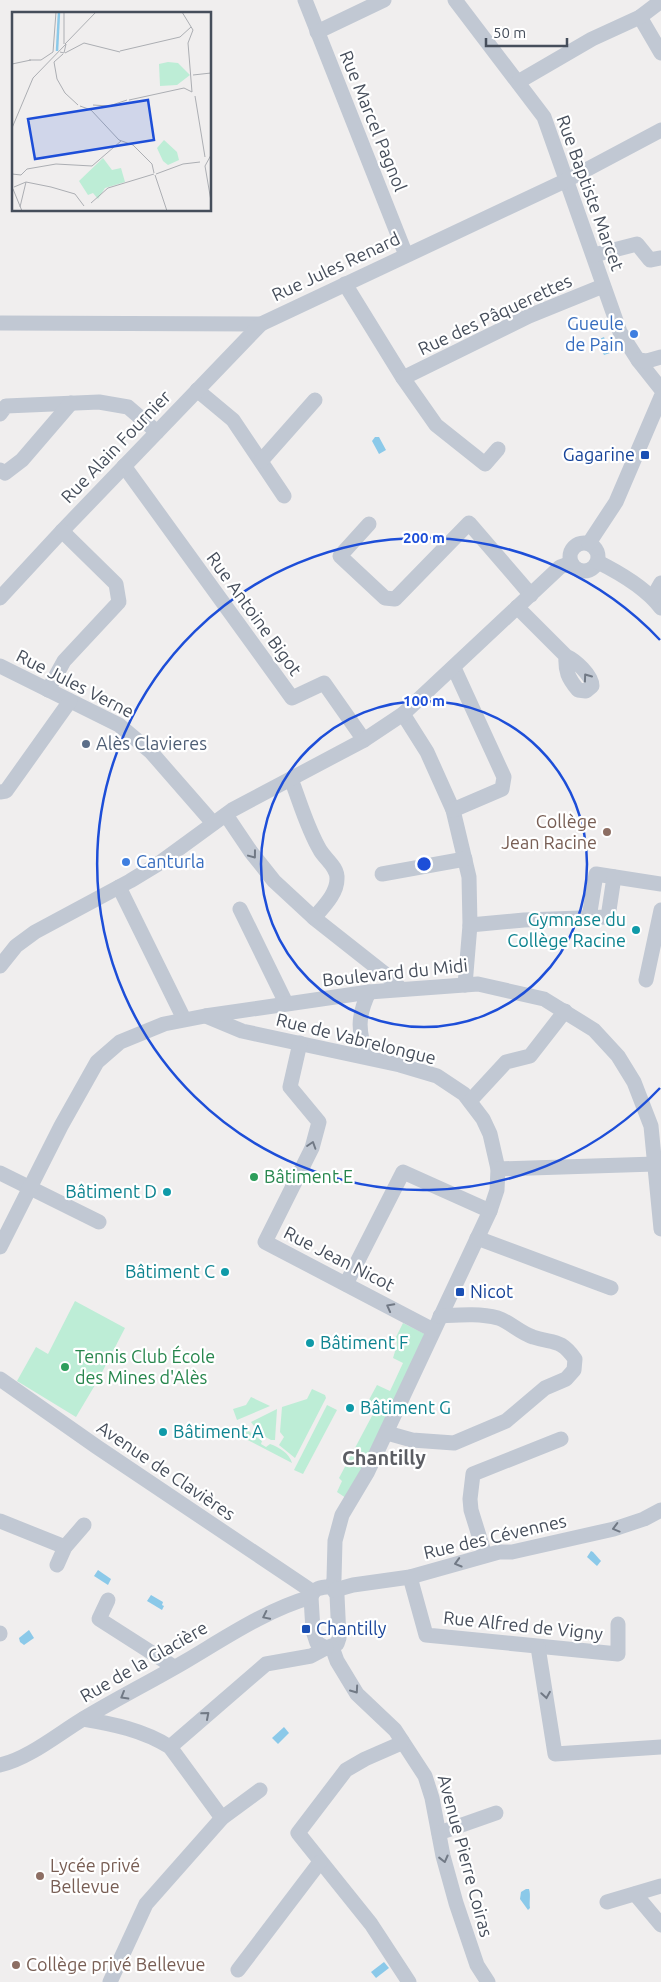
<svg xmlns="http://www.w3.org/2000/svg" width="661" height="1982" font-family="Ubuntu,sans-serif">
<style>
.green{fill:#bdedd6}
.water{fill:#8bc9e9}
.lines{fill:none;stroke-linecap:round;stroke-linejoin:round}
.minor{stroke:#c1c8d3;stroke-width:15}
.oneway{stroke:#717985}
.ring{fill:none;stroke:#1d4ed8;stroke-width:2.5}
.shop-dot{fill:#3f7fe0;stroke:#fff;stroke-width:2}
.transit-dot{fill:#1a4fb4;stroke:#fff;stroke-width:2}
.service-dot{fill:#5c6f8a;stroke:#fff;stroke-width:2}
.education-dot{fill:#8d6e63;stroke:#fff;stroke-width:2}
.culture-dot{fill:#0f9aa8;stroke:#fff;stroke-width:2}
.leisure-dot{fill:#2e9e5b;stroke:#fff;stroke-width:2}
.labels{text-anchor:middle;stroke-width:4.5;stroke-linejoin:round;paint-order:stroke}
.street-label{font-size:18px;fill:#464e5b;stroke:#fff}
.shop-label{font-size:18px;fill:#366cbe;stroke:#fff;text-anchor:end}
.transit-label{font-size:18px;fill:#164399;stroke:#fff;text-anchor:start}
.service-label{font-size:18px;fill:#4e5e75;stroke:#fff;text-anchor:start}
.education-label{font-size:18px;fill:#785e54;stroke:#fff;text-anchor:start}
.culture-label{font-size:18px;fill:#0d838f;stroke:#fff;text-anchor:end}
.leisure-label{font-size:18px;fill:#27864d;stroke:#fff;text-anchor:start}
.quarter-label{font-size:20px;font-weight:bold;fill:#5b5d63;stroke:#fff}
.inset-river{fill:none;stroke:#8bc9e9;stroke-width:2.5}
.inset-road{fill:none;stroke:#acaeb3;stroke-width:1}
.view{fill:#1d4ed8;fill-opacity:0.15;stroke:#1d4ed8;stroke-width:2.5}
.inset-edge{fill:none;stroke:#464e5b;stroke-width:2.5}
.centre{fill:#1d4ed8;stroke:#fff;stroke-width:2.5}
.ring-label{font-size:15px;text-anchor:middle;font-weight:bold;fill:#1d4ed8;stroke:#fff;stroke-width:4.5;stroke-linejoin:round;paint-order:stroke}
</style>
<rect width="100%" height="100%" fill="#f0eeee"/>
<g class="green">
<path d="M75 1301 125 1328 98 1380 76 1417 17 1381 36 1347 48 1354Z"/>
<path d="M403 1323 425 1334 384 1425 346 1498 337 1492 342 1481 339 1478 373 1414 364 1409 377 1385 390 1391 403 1363 393 1358 397 1345 396 1337Z"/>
<path d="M312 1389 325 1395 326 1398 295 1458 279 1445 284 1437 280 1432 282 1407 307 1399Z"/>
<path d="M251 1397 270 1406 237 1420 233 1409 246 1405Z"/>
<path d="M327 1405 337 1410 303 1474 294 1470Z"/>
<path d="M277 1409 275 1440H271L260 1434 251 1422Z"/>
<path d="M242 1426 262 1441 261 1444 266 1447 270 1444C279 1447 290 1454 292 1463L236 1434Z"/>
</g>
<g class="water">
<path d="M604 337 610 353 604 355 597 340Z"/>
<path d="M375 437H379L386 450 379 454 372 441Z"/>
<path d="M591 1551 593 1552 601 1561 597 1566 587 1557Z"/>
<path d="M98 1570 111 1579 108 1585 94 1576Z"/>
<path d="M151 1595 163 1602 162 1605 164 1606 162 1610 147 1601Z"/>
<path d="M29 1630 34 1638 24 1645 20 1642 19 1638Z"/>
<path d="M284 1727 289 1733 278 1744 272 1738Z"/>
<path d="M526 1889H529C531 1895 529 1902 530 1908L528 1910 520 1899 521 1892Z"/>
<path d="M384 1962 389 1968 376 1978 371 1972Z"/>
</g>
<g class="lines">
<g class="minor">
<path d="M305 0 406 255"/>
<path d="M455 0 544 117 620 332 638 360 661 389"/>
<path d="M640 17 661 53"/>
<path d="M317 32 384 0"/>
<path d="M518 82 592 39 640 17 661 1"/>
<path d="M594 255 637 244 650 260 661 258"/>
<path d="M345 284 403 378 436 425 485 464 498 449"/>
<path d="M0 323 261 324 567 180 661 130"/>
<path d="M638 360 647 361 661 357"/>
<path d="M403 378 529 316 603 286"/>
<path d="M197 390 233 420 284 496"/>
<path d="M0 414 6 406 99 402 128 407 157 432"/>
<path d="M261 461 315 400"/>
<path d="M124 466 292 698 324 683 364 740"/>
<path d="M0 470 5 473 22 460 71 403"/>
<path d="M369 524 340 556 385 598 395 599 469 523 531 595"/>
<circle cx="584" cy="557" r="14"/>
<path d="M589 543 616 502 661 397"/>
<path d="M598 562C620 573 646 588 661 608"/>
<path d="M653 597 661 583"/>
<path d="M0 598 62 531 261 324"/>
<path d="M517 607 566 656C575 660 592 675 592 686L586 691 578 690C568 678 565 671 566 656"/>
<path d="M0 666 119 725 151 752 213 823"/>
<path d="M48 690 64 661 119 602 116 584 62 531"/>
<path d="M403 714 427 752 453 810 469 877 470 925 465 985"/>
<path d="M291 779C300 802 307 828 320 850 325 859 338 867 337 879 337 894 323 907 314 918"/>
<path d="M0 792 6 791 70 701"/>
<path d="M453 810 502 789 504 777 454 668"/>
<path d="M226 815 251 852 274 881 314 918 385 974 401 989"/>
<path d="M382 874 465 859"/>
<path d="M119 887 184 1019"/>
<path d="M240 909 286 1003"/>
<path d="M589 918 596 874 661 884"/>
<path d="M470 925 524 920 608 917 614 877"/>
<path d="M0 966 16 946 35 932 130 881 158 864 232 810 364 740 403 714 560 567 571 563"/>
<path d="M646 980 661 910"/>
<path d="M206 1016 242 1031 400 1065 437 1076 464 1094 483 1119 490 1134 498 1169 497 1190 490 1211 367 1473 342 1515 335 1541 334 1579 332 1587"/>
<path d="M300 1043 290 1087 319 1122 312 1148 265 1242 433 1330"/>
<path d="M367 1057C358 1031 357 1017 369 992"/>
<path d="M470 1101 506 1062 530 1056 565 1011"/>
<path d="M498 1169 655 1164"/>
<path d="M0 1173 99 1222"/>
<path d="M477 1238 611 1288"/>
<path d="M0 1247 61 1126 97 1062 120 1042 164 1024 205 1016 369 992 478 984 544 999 594 1030 618 1056 634 1082 651 1126 661 1229"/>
<path d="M346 1284 403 1172 490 1211"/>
<path d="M0 1379 97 1447 313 1592"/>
<path d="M387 1433 412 1440 454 1443 506 1421 545 1388 566 1379 574 1370 575 1359C560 1338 554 1344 533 1337 520 1333 510 1322 498 1318 479 1313 459 1315 440 1316"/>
<path d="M0 1521 65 1547"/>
<path d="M485 1555 471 1510 470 1499 473 1474 561 1439"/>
<path d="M57 1565 65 1547 84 1525"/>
<path d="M410 1577 426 1635 618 1654V1624"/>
<path d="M326 1587H332L337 1595 339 1638 337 1644 326 1648 317 1643 313 1631 311 1597C314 1589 318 1588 326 1587Z"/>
<path d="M335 1590 353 1585 410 1577 499 1552H512L614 1529 644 1519 661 1510"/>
<path d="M108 1600 99 1619 174 1667"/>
<path d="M0 1634V1633"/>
<path d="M332 1647 337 1661 357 1694 395 1730 425 1776 432 1798 443 1856 456 1903 477 1965 488 1982"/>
<path d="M538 1647 555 1754 661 1747"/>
<path d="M83 1719C113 1724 143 1730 170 1747L222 1818"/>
<path d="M402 1741 397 1745 365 1759 346 1770 298 1833 371 1924 409 1982"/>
<path d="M170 1747 266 1664 311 1656 326 1648"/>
<path d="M0 1765C28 1759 58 1734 83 1719 116 1699 152 1681 186 1661 225 1638 266 1610 311 1597"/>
<path d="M439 1833 496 1813"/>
<path d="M635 1894 661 1925"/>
<path d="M607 1902 661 1886"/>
<path d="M238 1970 320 1862"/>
<path d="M110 1982 146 1904 222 1818 260 1790"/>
</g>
</g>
<defs><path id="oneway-chevron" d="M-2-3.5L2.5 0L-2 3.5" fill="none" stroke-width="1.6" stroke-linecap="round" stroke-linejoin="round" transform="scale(1.25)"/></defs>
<g class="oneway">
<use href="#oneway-chevron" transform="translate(587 677) rotate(-126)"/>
<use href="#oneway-chevron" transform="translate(253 855) rotate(53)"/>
<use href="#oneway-chevron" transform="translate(312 1145) rotate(-72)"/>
<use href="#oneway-chevron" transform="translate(390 1307) rotate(-152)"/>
<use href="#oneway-chevron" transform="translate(616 1528) rotate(165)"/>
<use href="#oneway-chevron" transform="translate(458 1563) rotate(164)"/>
<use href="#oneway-chevron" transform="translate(266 1616) rotate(154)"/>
<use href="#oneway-chevron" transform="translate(355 1690) rotate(55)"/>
<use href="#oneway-chevron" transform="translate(546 1695) rotate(81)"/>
<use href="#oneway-chevron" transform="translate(124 1696) rotate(150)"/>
<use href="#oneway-chevron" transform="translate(206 1715) rotate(-41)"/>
<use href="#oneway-chevron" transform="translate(444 1859) rotate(76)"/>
</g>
<g class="ring">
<circle cx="424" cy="864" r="163"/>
<path d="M660 1088A326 326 0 1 1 660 640"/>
</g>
<g class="shop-dot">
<circle cx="634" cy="334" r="5"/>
<circle cx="126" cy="862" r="5"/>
</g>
<g class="transit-dot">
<rect x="640" y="450" width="10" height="10" rx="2.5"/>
<rect x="455" y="1287" width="10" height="10" rx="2.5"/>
<rect x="301" y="1624" width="10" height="10" rx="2.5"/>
</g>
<circle class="service-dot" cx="86" cy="744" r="5"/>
<g class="education-dot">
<circle cx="607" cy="832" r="5"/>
<circle cx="40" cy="1876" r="5"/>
<circle cx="16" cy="1965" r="5"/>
</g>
<g class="culture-dot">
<circle cx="636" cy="930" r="5"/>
<circle cx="167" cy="1192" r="5"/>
<circle cx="225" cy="1272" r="5"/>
<circle cx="310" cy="1343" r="5"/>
<circle cx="350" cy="1408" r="5"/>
<circle cx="163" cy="1432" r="5"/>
</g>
<g class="leisure-dot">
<circle cx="254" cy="1177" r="5"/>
<circle cx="65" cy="1367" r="5"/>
</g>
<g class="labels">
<g class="street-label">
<text transform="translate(373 121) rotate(68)" y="6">Rue Marcel Pagnol</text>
<text transform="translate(590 193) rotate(70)" y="6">Rue Baptiste Marcet</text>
<text transform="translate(336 267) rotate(-25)" y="6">Rue Jules Renard</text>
<text transform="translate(495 315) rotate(-25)" y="6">Rue des Pâquerettes</text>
<text transform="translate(116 447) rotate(-46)" y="6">Rue Alain Fournier</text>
<text transform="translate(254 614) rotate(54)" y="6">Rue Antoine Bigot</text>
<text transform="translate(75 684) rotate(27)" y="6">Rue Jules Verne</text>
<text transform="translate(395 973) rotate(-6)" y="6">Boulevard du Midi</text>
<text transform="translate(356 1039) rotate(14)" y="6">Rue de Vabrelongue</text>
<text transform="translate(339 1259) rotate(27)" y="6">Rue Jean Nicot</text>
<text transform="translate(166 1471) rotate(34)" y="6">Avenue de Clavières</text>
<text transform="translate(495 1537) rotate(-13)" y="6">Rue des Cévennes</text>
<text transform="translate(523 1626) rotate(6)" y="6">Rue Alfred de Vigny</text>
<text transform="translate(144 1662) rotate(-30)" y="6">Rue de la Glacière</text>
<text transform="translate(465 1856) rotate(75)" y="6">Avenue Pierre Coiras</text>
</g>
<g class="shop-label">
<text x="624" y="330">Gueule<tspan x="624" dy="21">de Pain</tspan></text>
<text x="136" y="868" text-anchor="start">Canturla</text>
</g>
<g class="transit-label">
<text x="635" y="461" text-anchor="end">Gagarine</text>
<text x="470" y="1298">Nicot</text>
<text x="316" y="1635">Chantilly</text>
</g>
<g class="service-label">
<text x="96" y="750">Alès Clavieres</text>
</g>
<g class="education-label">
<text x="597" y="828" text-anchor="end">Collège<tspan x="597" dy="21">Jean Racine</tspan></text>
<text x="50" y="1872">Lycée privé<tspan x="50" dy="21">Bellevue</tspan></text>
<text x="26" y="1971">Collège privé Bellevue</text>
</g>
<g class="culture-label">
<text x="626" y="926">Gymnase du<tspan x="626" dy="21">Collège Racine</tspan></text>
<text x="157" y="1198">Bâtiment D</text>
<text x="215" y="1278">Bâtiment C</text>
<text x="320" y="1349" text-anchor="start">Bâtiment F</text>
<text x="360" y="1414" text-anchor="start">Bâtiment G</text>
<text x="173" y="1438" text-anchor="start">Bâtiment A</text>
</g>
<g class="leisure-label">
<text x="264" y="1183">Bâtiment E</text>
<text x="75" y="1363">Tennis Club École<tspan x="75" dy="21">des Mines d'Alès</tspan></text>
</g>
<g class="quarter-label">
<text x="384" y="1465">Chantilly</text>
</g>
</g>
<g transform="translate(12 12)">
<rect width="199" height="199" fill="#f0eeee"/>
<path d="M156 50 166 51 178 63 165 73 148 74 147 52ZM152 128 165 140 167 148 156 153 151 149 145 136ZM91 146 100 158 109 156 113 170 93 176 86 187 81 181 76 183 67 169Z" fill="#bdedd6"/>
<path class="inset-river" d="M45 39 47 0"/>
<path class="inset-road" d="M52 0V32M170 0 181 18 176 31 180 80M53 32 84 0M108 39 168 25 179 15M53 41 72 31 108 40M51 42 42 50 45 67 53 81 66 93M17 48H29L41 40 44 0M0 52 19 48M181 63 199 61M183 84 193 145M117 88 172 76 180 80M81 93 97 94 115 88M68 94 79 98 107 128 121 133 140 152 142 161M0 116 21 66 54 32 52 41 48 40M199 143 193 154 199 189M0 162 9 163 15 157 44 152 80 154 109 129M144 162 171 152 188 150M143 163 155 199M2 175 14 170 39 175 63 182 72 194M1 177 10 199M79 191 96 176 142 162M8 195 14 170"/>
<path class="view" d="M136 88 142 128 23 147 16 107Z"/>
<rect width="199" height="199" class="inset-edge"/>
</g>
<circle cx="424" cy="864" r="8" class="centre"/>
<g class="ring-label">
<text x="424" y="543">200 m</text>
<text x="424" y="706">100 m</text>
</g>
<path d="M486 38v8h81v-8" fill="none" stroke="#464e5b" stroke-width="2.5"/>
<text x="493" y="38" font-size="15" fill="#464e5b" stroke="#ffffff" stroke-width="4" paint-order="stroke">50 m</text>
</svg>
